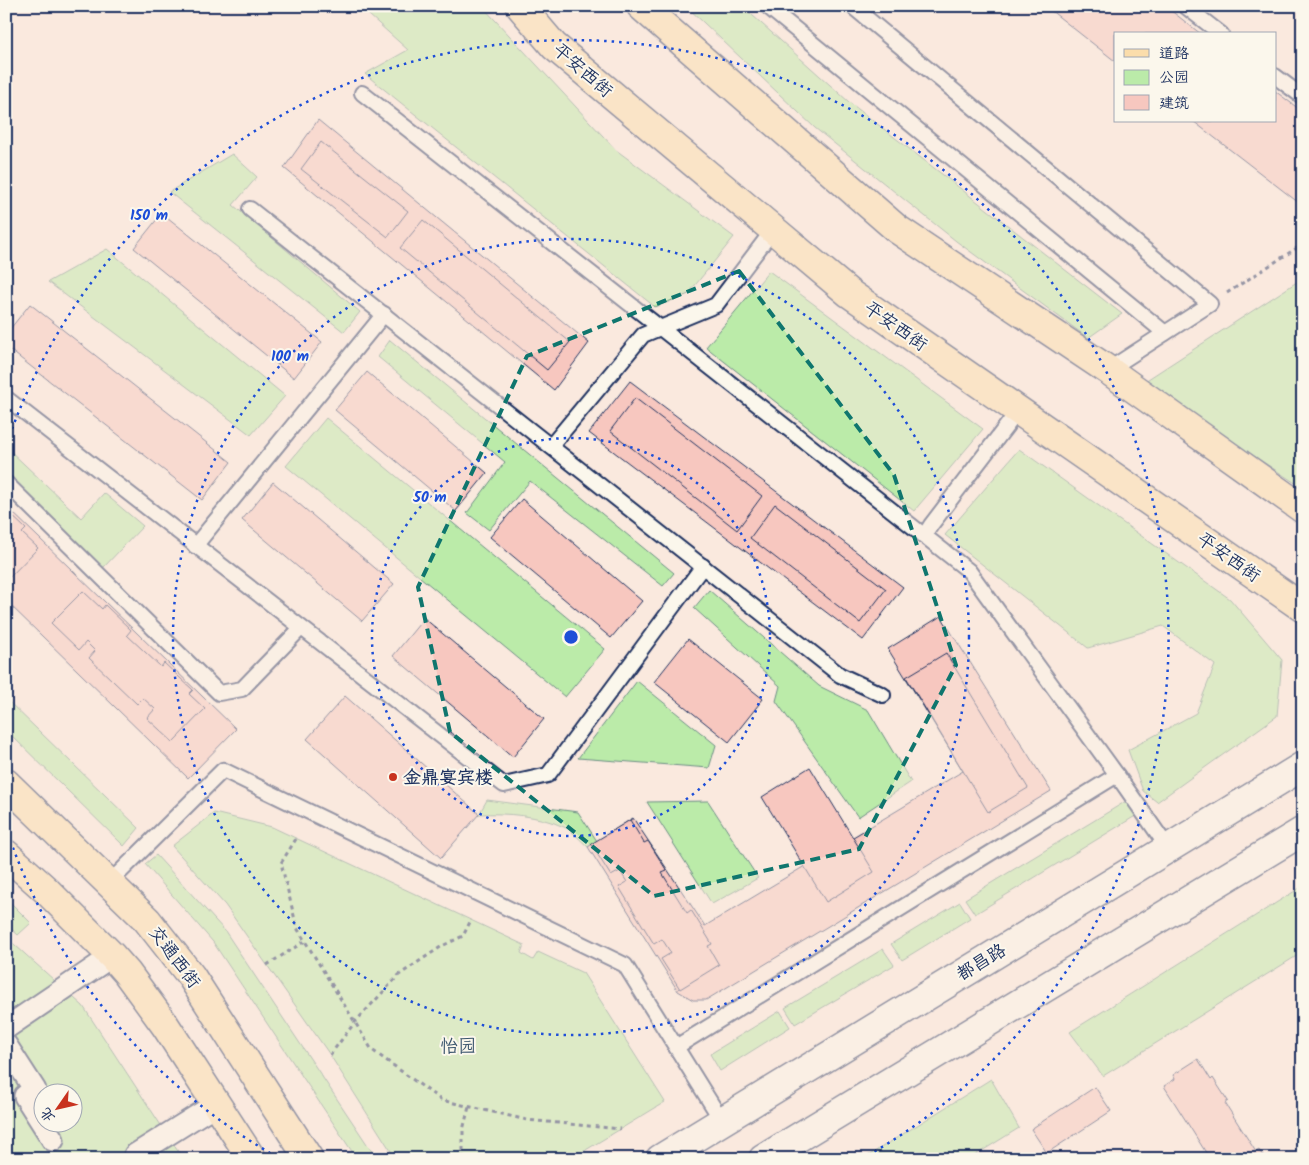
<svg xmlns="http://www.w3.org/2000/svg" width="1309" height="1165" font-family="Kalam,'LXGW WenKai TC',sans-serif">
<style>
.green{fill:#bbeba9;stroke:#6b8d84;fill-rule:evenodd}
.building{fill:#f7c7bf;stroke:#1b2f5e}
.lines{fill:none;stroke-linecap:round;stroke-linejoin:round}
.service-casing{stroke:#1b2f5e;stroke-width:18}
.pedestrian-casing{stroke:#1b2f5e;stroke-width:25}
.secondary-casing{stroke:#1b2f5e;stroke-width:31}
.primary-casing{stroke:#1b2f5e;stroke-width:31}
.path{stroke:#1b2f5e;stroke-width:3;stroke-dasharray:4 4;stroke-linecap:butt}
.service{stroke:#fbf7ec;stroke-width:14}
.pedestrian{stroke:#fbf7ec;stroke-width:21}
.secondary{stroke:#fbf7ec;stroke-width:28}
.primary{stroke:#fbddab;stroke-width:28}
.marked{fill:none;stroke:#0f766e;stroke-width:4;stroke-dasharray:10 6;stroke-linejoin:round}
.ring{fill:none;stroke:#1d4ed8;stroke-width:2.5;stroke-dasharray:2.5 5}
.poi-dot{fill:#c8321e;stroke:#fbf7ec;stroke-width:2}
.labels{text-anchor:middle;stroke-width:4;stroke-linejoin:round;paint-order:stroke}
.street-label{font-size:18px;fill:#1b2f5e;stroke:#fbf7ec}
.poi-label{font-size:18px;font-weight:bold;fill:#1b2f5e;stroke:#fbf7ec;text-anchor:start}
.park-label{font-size:18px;fill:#3b556d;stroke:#fbf7ec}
.centre{fill:#1d4ed8;stroke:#fbf7ec;stroke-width:2.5}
.ring-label{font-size:15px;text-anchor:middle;font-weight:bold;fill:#1d4ed8;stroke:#fbf7ec;stroke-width:4;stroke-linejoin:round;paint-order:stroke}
</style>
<rect width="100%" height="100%" fill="#fae9de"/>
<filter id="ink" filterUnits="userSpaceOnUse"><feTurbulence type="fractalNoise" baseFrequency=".02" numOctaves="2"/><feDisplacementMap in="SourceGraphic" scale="10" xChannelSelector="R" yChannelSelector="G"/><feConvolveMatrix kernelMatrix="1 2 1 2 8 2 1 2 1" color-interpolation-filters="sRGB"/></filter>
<g filter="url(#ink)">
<g class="green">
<path d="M359 6H482L616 150 734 237 688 294 655 307 365 74 408 50Z"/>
<path d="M686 6H742L849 102 1122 314 1088 338 956 241 815 128Z"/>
<path d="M232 154 257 177 233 205 360 312 344 332 169 192Z"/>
<path d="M107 249 285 396 251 435 48 282Z"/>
<path d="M769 271 983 429 914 511 706 347Z"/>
<path d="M1303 278V488L1142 383Z"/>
<path d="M390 340 674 573 663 586 530 481 489 530 467 513 505 462 378 357Z"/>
<path d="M326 418 605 649 565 697 286 466Z"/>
<path d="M6 447 81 518 104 493 143 526 102 569 6 474Z"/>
<path d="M1019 449 1230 599 1282 660 1277 716 1157 802 1143 791 1128 750 1196 713 1215 665 1163 626 1088 648 945 535Z"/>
<path d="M709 590 819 686 868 710 911 782 858 817 776 701 780 686 694 608Z"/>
<path d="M637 681 716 745 709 768 578 758Z"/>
<path d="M6 699 139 828 124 846 6 730Z"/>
<path d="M487 800 578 812 597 841 588 847C581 841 573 831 564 827 538 815 507 813 479 814Z"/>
<path d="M1128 800 1137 815 975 914 965 899Z"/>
<path d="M708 801 758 878 712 904 647 802Z"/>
<path d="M214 813 272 827 524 945 521 953 533 960 538 952 583 973 665 1102 571 1159H396L330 1055 225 905 172 846Z"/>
<path d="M156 855 225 931 377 1159H357L213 942 145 864Z"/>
<path d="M1303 886V952L1103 1076 1070 1032Z"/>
<path d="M6 898 31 923 18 935 6 924Z"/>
<path d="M960 902 970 918 902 960 891 944Z"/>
<path d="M6 937 83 1006 183 1159H6ZM42 1092H72V1122H42Z"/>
<path d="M883 949 894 965 795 1024 785 1008Z"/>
<path d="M780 1011 790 1027 720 1071 710 1054Z"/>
<path d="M991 1079 1019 1128 969 1159H863Z"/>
</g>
<g class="building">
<path d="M1045 6H1165L1201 34H1115V61Z"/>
<path d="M1275 91 1303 112V198L1299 203 1193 121H1275Z"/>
<path d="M318 120 589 343 554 390 284 168Z"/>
<path d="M321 142 408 211 388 237 301 169Z"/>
<path d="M162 213 322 342 294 378 134 248Z"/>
<path d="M423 220 570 342 547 370 400 248Z"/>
<path d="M30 304 231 462 202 500 6 347V334Z"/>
<path d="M367 372 487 473 456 511 335 410Z"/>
<path d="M630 381 903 587 863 640 589 433Z"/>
<path d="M635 398 762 496 737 530 610 431Z"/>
<path d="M273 482 394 584 362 621 242 520Z"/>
<path d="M522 499 642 601 611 638 490 537Z"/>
<path d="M775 504 886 589 860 623 750 538Z"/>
<path d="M6 506 236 729 188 778 6 601Z"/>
<path d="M6 510 26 529 22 533 38 548 6 581Z"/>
<path d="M83 591 102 609 105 605 131 630 127 635 161 667 164 663 193 690 189 694 205 709 173 742 147 718 155 709 143 698 137 704 89 658 95 651 86 642 79 650 51 623Z"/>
<path d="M941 616 1051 791 706 1000H693L678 991 588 847 633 818 705 926 963 771 888 649Z"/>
<path d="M424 618 544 719 513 757 393 656Z"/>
<path d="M688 639 763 699 729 742 654 682Z"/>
<path d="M946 653 1028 788 988 812 906 677Z"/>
<path d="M345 696 479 814 441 858 307 739Z"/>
<path d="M810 767 874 872 826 902 762 797Z"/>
<path d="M630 820 644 843 648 841 667 871 662 873 687 913 691 910 712 944 708 946 719 965 680 989 661 959 671 953 662 939 654 944 619 887 627 882 620 871 611 876 591 844Z"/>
<path d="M1198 1059 1211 1080 1213 1078 1228 1101 1225 1103 1256 1152 1259 1150 1265 1159H1210L1164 1086 1175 1079 1173 1075Z"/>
<path d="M1095 1087 1111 1111 1047 1153 1031 1129Z"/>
</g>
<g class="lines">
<defs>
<g id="service">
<path d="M767 6 1165 333"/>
<path d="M852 6 1210 304 1108 370"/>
<path d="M1185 6 1221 34"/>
<path d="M1275 76 1303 97"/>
<path d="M362 93 969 571 1117 775 676 1047"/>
<path d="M250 209 840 675 883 695"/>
<path d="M6 398 504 785 548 775 703 566"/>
<path d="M551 446 643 335 716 305 773 230"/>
<path d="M6 483 219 693 242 689 301 628"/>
<path d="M924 536 931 525 1018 411"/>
<path d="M195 546 384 314"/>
<path d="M1117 775 1168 848"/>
<path d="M109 883 223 770 625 965 722 1121"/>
</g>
<g id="pedestrian">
<path d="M6 1028 112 956"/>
<path d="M6 1045 35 1090 25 1096 53 1140"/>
<path d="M135 1155 216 1104"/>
</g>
<g id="secondary">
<path d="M660 1159 1303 766"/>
<path d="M763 1159 1303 831"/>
</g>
<g id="primary">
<path d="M520 6 554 46 849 293 1303 608"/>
<path d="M641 6 897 229 1108 370 1303 509"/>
<path d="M6 783 147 920 191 976 309 1159"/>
<path d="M6 854 46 890 112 956 127 973 165 1025 252 1159"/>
</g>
</defs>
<use href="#service" class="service-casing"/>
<use href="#pedestrian" class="pedestrian-casing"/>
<use href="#secondary" class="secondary-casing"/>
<use href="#primary" class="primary-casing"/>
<g class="path">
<path d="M1227 293 1303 244"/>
<path d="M296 839 281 863 297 928 372 1050 441 1100 527 1120 620 1129"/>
<path d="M267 965 305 941"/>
<path d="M330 1055 355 1022 399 975 442 946 463 936 471 920"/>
<path d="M463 1159V1130L469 1107"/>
</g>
<use href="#service" class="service"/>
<use href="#pedestrian" class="pedestrian"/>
<use href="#secondary" class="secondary"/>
<use href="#primary" class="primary"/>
</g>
</g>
<path d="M0 0H1309V1165H0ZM739 271 894 475 956 665 859 849 654 896 450 732 418 587 527 356Z" fill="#fae9de" fill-opacity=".55" fill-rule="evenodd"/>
<path class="marked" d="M739 271 894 475 956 665 859 849 654 896 450 732 418 587 527 356Z"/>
<g class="ring">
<circle cx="571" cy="637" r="199"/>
<circle cx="571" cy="637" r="398"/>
<path d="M277 1157A597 597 0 0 1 7 831M7 443A597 597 0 1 1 865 1157"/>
</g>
<circle class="poi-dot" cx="393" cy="777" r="5"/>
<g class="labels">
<g class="street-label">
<text transform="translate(583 70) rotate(41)" y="6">平安西街</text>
<text transform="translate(896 326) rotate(35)" y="6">平安西街</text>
<text transform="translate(1229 557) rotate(35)" y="6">平安西街</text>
<text transform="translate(175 957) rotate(53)" y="6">交通西街</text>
<text transform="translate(981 962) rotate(-31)" y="6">都昌路</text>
</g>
<g class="poi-label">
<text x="403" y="783">金鼎宴宾楼</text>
</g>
<g class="park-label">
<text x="458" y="1052">怡园</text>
</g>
</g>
<circle cx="571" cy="637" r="8" class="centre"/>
<g class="ring-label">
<text x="149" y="220">150 m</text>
<text x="290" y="361">100 m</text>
<text x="430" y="502">50 m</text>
</g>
<rect width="1309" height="1165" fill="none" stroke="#fbf7ec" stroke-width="25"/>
<rect x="12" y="12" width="1284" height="1140" fill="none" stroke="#1b2f5e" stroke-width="2" filter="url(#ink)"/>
<rect x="1114" y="32" width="162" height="90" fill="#fbf7ec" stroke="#a1a7b3"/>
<rect x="1124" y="49" width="25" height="8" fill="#fbddab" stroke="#a1a7b3"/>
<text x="1159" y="58" font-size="15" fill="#1b2f5e">道路</text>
<rect x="1124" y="70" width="25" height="15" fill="#bbeba9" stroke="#a1a7b3"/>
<text x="1159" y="82" font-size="15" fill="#1b2f5e">公园</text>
<rect x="1124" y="95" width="25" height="15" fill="#f7c7bf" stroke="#a1a7b3"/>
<text x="1159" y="108" font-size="15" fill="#1b2f5e">建筑</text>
<g transform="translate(58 1108) rotate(236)"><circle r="24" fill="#fbf7ec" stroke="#a1a7b3"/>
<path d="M0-4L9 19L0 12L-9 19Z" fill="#c8321e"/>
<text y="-8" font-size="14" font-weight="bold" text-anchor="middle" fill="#1b2f5e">北</text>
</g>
</svg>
